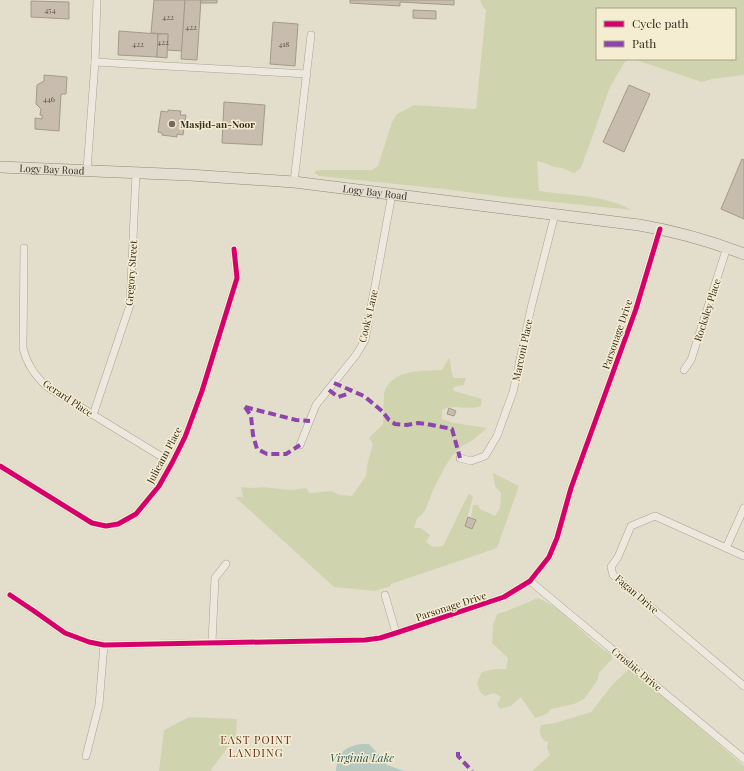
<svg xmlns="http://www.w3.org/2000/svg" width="744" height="771" font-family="'Playfair Display',serif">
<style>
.green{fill:#d0d4ae}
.water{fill:#b7c9bf}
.building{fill:#c7bcad;stroke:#a39a8b}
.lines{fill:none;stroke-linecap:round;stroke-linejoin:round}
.street-casing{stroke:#a8a395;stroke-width:8}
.primary-casing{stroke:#8e887c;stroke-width:12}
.street{stroke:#ece8dd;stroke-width:7}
.primary{stroke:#e3decf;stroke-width:11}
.quiet{stroke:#8e44ad;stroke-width:4;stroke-dasharray:8 4;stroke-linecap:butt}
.cycleway-casing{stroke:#f4edd2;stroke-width:8}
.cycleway{stroke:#d6006c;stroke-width:5}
.poi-dot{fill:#736a5b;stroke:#f4edd2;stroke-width:1.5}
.labels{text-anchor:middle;stroke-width:3;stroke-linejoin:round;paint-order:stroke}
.number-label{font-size:8px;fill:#5a4f42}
.poi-label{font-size:10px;font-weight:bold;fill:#362b1e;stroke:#f4edd2;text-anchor:start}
.street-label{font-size:10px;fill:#362b1e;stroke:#f4edd2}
.neighbourhood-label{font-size:11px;letter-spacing:1px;fill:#62311e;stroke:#f4edd2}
.water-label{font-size:11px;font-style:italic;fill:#2d5656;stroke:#f4edd2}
</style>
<rect width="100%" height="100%" fill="#e3decc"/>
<g class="green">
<path d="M480 0H744V75L712 79 702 82 633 59H735V9H597V59H629L624 63 610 87 581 168 574 173 562 168 554 167 545 163 537 161 539 191C572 196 601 194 632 210L504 197 444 189 319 176 315 173V171L320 170H372L378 166 392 122 397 114 414 105 476 109 486 10 483 7Z"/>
<path d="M449 358C452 365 450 372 454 378H466L464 385 453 387 454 391 482 399 481 406C468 411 453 403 442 410V419L454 423 487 428 473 440 462 446 453 455 446 465 433 490 425 511 417 519 414 528H421L430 535 426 542 433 547 443 546 469 493 473 497 465 526 472 529 475 520 471 517 473 505H478L480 509 495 516 500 508 501 493 495 486 493 473 519 486 497 548 391 584V586L375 591 334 587 235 497H243L241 487 253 488 261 487 291 490 306 488 310 493 331 491 340 495 352 496 366 476 367 465 373 444 369 438 383 424C384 417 383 394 385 390 394 369 423 371 442 370Z"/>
<path d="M538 598C567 610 585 639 612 655V659L599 673 597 681 584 699 574 704 551 709 547 714 535 718 521 697 511 706 500 709 497 704 501 697 494 693 485 696 480 692 477 683 482 672 495 669H506L508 658 492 643 493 625 497 614 507 611Z"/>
<path d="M628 670H633L744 766V771H532L550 755 547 748 548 742 543 740C540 734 539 731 541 725L555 723 591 712 612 685Z"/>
<path d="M189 717 237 719 236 736 210 771H159L164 730Z"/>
</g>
<path class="water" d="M361 744H369L380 756 387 765 404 771H336C337 753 344 747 361 744Z"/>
<g class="building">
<path d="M154 0H185L182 51 167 50 168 34 151 33Z"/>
<path d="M185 0H201L197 60 181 59Z"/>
<path d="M201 0H217V3H200Z"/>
<path d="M350 0H454V5L400 2V6L350 3Z"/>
<path d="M31 1 69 2V19L31 17Z"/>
<path d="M413 10 436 11V19L413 18Z"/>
<path d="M273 22 298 24 295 66 270 64Z"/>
<path d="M119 31 158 34 157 57 118 55Z"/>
<path d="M158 34H168L167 58 157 57Z"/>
<path d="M44 75 67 77 66 94H61L59 131 35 129V118L42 119V115H40L41 109 36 104 37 85 44 81Z"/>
<path d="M629 85 650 94 624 152 603 142Z"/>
<path d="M224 102 265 105 262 145 222 143Z"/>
<path d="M168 110 181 111 180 115H186L183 135 177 134V137L162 135V133L158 132 161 111 168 112Z"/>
<path d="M742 159 744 160V219L721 209Z"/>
<path d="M449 408 456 411 454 416 447 414Z"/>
<path d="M468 517 476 520 472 529 465 526Z"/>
</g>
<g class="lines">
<defs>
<g id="street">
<path d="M95 62 307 74"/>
<path d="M87 170 95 62 97 0"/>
<path d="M294 182 311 35"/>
<path d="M24 248 23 348C27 364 34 374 46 386L172 463"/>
<path d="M684 370 691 360 727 247"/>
<path d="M93 415 130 305 136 173"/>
<path d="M300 445 316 405 356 355 365 340 392 194"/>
<path d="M460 458 471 461 485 456 497 436 513 392 531 308 555 214"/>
<path d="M0 466 92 523 106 526 118 524 136 514 159 486 172 463 185 437 202 391 237 278 234 249"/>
<path d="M726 548 744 508"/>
<path d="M744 556 655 516 631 526 618 557 611 567 613 575 744 686"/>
<path d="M530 581 744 759"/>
<path d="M10 595 34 611 65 633 89 642 104 645 365 640 380 638 396 633 504 597 530 581 549 557 557 538 571 488 636 309 660 229"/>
<path d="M385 595 396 633"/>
<path d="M212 642 215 578 226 564"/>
<path d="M86 756 99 705 104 645"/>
</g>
<g id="primary">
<path id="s1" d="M0 167 189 175 294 182 639 225C675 231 710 241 744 254"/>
</g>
</defs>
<use href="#street" class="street-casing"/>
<use href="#primary" class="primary-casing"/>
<use href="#street" class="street"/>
<use href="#primary" class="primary"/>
<g class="quiet">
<path d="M334 383 364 396 382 411 389 420 395 424 407 425 418 423 427 424 452 429 460 458"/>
<path d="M329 390 338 397 347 394 350 390"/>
<path d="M245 407 251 416 253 435 257 449 267 454H286L300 445"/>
<path d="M245 407 296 420 310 421"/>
<path d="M458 752V756L472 771"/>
</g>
<defs>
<g id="cycleway">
<path d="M0 466 92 523 106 526 118 524 136 514 159 486 172 463 185 437 202 391 237 278 234 249"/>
<path d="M10 595 34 611 65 633 89 642 104 645 365 640 380 638 396 633 504 597 530 581 549 557 557 538 571 488 636 309 660 229"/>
</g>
</defs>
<use href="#cycleway" class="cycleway-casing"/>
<use href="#cycleway" class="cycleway"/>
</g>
<circle class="poi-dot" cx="172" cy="124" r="4"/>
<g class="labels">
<g class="number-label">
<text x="50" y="13">454</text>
<text x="168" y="20">422</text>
<text x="191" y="30">422</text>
<text x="163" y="45">422</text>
<text x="138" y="47">422</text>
<text x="284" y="47">418</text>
<text x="49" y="102">446</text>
</g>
<g class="poi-label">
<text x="180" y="128">Masjid-an-Noor</text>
</g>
<g class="street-label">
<text dy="4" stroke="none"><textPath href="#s1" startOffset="52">Logy Bay Road</textPath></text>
<text dy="4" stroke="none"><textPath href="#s1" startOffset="376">Logy Bay Road</textPath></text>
<text transform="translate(131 273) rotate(-86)" y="4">Gregory Street</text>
<text transform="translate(707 310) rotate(-72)" y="4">Rocksley Place</text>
<text transform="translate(368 316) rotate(-77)" y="4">Cook's Lane</text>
<text transform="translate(617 334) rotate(-71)" y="4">Parsonage Drive</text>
<text transform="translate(522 350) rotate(-78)" y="4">Marconi Place</text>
<text transform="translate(68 398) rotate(34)" y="4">Gerard Place</text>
<text transform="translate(164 455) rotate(-62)" y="4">Julieann Place</text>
<text transform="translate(637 594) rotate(41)" y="4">Fagan Drive</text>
<text transform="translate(451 606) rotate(-18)" y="4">Parsonage Drive</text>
<text transform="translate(637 669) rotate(40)" y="4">Crosbie Drive</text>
</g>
<g class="neighbourhood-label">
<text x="256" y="744">EAST POINT<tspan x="256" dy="13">LANDING</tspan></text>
</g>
<g class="water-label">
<text x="362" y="762">Virginia Lake</text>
</g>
</g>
<rect x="596" y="8" width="140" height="52" fill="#f4edd2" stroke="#a89f8a"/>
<rect x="604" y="21" width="20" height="6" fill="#d6006c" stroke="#a89f8a"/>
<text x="632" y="28" font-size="12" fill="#362b1e">Cycle path</text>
<rect x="604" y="41" width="20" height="6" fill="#8e44ad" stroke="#a89f8a"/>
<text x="632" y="48" font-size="12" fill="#362b1e">Path</text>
</svg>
